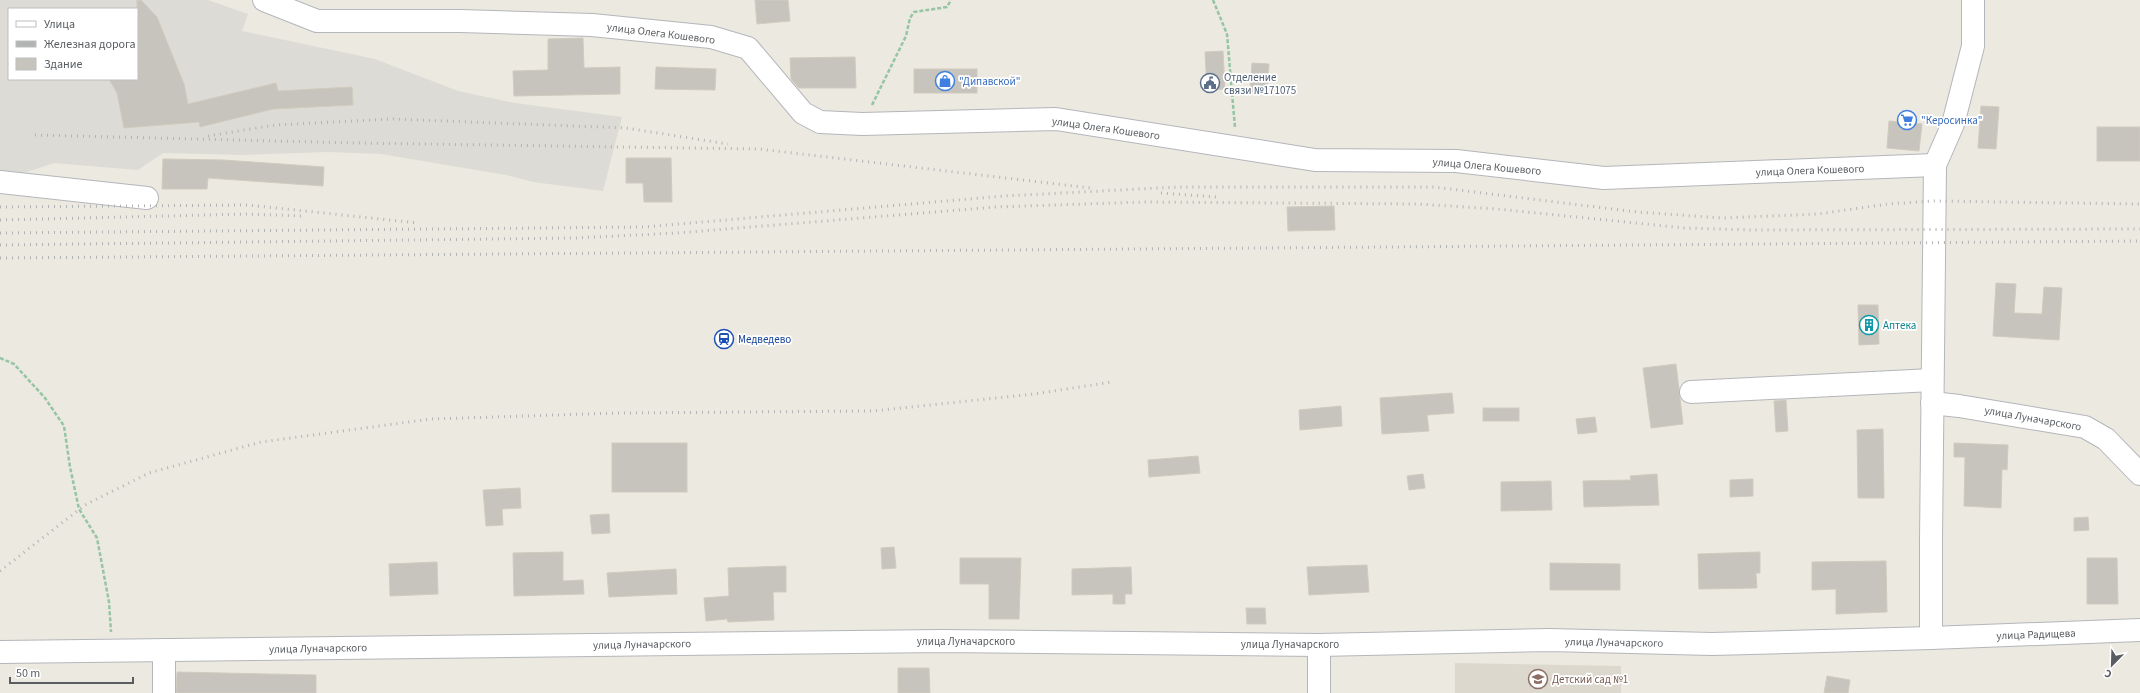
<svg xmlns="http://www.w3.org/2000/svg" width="2140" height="693" font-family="'Source Sans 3',sans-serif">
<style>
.industrial{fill:#dddbd5;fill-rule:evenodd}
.education{fill:#dcd8ce}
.building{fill:#c7c4bd;stroke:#d1cbbe}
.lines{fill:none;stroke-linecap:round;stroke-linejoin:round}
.minor-casing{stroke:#b3b6bb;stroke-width:24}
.path{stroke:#95c5a2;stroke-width:2.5;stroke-dasharray:4 2;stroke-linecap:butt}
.minor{stroke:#fff;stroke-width:22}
.rail{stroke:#b2b3b3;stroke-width:3;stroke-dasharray:1 5;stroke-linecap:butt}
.labels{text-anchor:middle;stroke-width:3.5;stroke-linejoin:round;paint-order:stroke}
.street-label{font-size:11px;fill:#595d61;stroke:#fff}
.service-label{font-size:11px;fill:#4e5e75;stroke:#fff;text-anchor:start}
.shop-label{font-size:11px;fill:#366cbe;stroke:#fff;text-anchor:start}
.culture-label{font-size:11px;fill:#0d838f;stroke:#fff;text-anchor:start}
.transit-label{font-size:11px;fill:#164399;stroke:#fff;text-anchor:start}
.education-label{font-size:11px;fill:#785e54;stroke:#fff;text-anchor:start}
</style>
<rect width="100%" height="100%" fill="#ece9e0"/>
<path class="industrial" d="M0 0H208L248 14 242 31 375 59 458 91 515 103 622 117 603 191 533 182 506 175 381 154 328 152 243 155 163 153 138 170 54 163 9 178 0 179ZM9 9H137V79H9Z"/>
<path class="education" d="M1455 663 1621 666V693H1455Z"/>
<g class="building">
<path d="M137 0H141L157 17 184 84 188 104 276 83 278 91 352 87 353 105 273 109 200 127 199 122 124 128 117 93 109 79H137Z"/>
<path d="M755 0H788L790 21 757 24Z"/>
<path d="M583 38 584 68 620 67V94L514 96 513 71 548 70V39Z"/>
<path d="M1223 51 1225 89 1207 90 1205 52Z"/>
<path d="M855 57 856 88H799L791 79 790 58Z"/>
<path d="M1252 63 1269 64 1267 93 1250 92Z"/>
<path d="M656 67 716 69 715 90 655 89Z"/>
<rect x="914" y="69" width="63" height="24"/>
<path d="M1981 106 1999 107 1996 149 1978 148Z"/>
<path d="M1889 121 1922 124 1919 151 1887 148Z"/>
<rect x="2097" y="127" width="43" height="34"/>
<path d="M626 158H671L672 202H644L643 183H626Z"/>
<path d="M163 159 224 160 324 167 323 186 208 178 207 189H162Z"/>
<path d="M1334 206 1335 230 1288 231 1287 207Z"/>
<path d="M1996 283 2016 284 2014 313 2042 314 2044 287 2062 288 2059 340 1993 336Z"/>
<path d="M1858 305H1878L1879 344 1859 345Z"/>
<path d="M1676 364 1683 424 1651 428 1643 368Z"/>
<path d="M1452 393 1454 413 1427 415 1429 431 1382 434 1380 398Z"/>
<path d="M1786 400 1788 431 1776 432 1774 401Z"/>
<path d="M1341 406 1342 426 1300 430 1299 410Z"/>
<rect x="1483" y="408" width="36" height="13"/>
<path d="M1595 417 1597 432 1578 434 1576 419Z"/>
<path d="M1883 429 1884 498H1858L1857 430Z"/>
<rect x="612" y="443" width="75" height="49"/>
<path d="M1954 443 2008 445 2007 470 2002 469 2001 508 1964 506 1965 457H1954Z"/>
<path d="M1198 456 1200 473 1149 477 1148 460Z"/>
<path d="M1423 474 1425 488 1409 490 1407 476Z"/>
<path d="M1657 474 1659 505 1584 507 1583 481 1631 480 1630 476Z"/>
<path d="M1753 479V496L1730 497V480Z"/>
<path d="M1551 481 1552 510 1501 511V482Z"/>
<path d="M520 488 521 508 502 509 503 525 486 526 483 490Z"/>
<path d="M609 514 610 533 592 534 590 515Z"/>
<path d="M2088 517 2089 530 2074 531V518Z"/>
<path d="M894 547 896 568 882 569 881 548Z"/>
<path d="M563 552V581L583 580 584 594 514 596 513 553Z"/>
<path d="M1760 552V573H1756L1757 588 1699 589 1698 554Z"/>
<path d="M960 558H1021L1019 619H989V584H960Z"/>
<path d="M2087 558H2117L2118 604H2087Z"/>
<path d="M1886 561 1887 612 1836 614V589L1812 590V562Z"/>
<path d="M437 562 438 594 390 596 389 564Z"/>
<path d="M1550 563 1620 564V590H1550Z"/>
<path d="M1367 565 1369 592 1309 595 1307 567Z"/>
<path d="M786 566V592H773L774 620 728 622 727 619 706 621 704 598 729 596 728 568Z"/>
<path d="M1131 567 1132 594H1125V604H1113V594L1072 595V569Z"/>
<path d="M676 569 677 594 609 597 607 573Z"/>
<path d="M1246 608H1265L1266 624H1247Z"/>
<path d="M898 668H929L930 693H898Z"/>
<path d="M177 672 316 675V693H176Z"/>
<path d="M1827 676 1850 680 1848 693H1824Z"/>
</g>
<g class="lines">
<defs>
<g id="minor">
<path d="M264 0 317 21H460L592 25 711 37 748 48 803 113 820 122 862 124 1056 119 1315 160 1456 161 1604 178 1935 165"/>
<path d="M0 182 147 198"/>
<path d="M1691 392 1932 380"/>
<path d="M1932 403 1959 406 2085 427 2106 439 2140 474"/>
<path d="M1931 638V541L1935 165 1953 124 1973 46V0"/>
<path d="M1319 645V693"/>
<path d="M164 650V693"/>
<path d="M0 652 942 641 1319 645 1549 640 1712 644 1931 638 2140 630"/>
</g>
</defs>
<use href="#minor" class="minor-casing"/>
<g class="path">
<path d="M1213 0 1227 34 1235 128"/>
<path d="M872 105 906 36 910 18 914 12 947 7 951 0"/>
<path d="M0 358 14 364 45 398 64 426 70 467 79 509 97 538 109 602 111 632"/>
</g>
<use href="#minor" class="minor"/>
<g class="rail">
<path d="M35 135 357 143 759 149 1091 188"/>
<path d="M208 136 275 125 393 119 626 128 728 144"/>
<path d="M1161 193 1217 197"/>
<path d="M0 207 248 205 418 223"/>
<path d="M0 220 247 214 301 216"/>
<path d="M0 233 644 227 1004 196 1178 187H1434L1637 212 1722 218 1818 214 1888 204 1934 201 2140 204"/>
<path d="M0 245 575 238 677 233 996 207 1144 202 1418 204 1497 209 1685 228 1751 230 2140 229"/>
<path d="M0 258 2140 241"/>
<path d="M0 571 85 505 149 473 261 442 431 419 618 413 873 411 1034 394 1112 382"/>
</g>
</g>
<defs>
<symbol id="shop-ring" viewBox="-11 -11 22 22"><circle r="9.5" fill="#fff" stroke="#3f7fe0" stroke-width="1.5"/><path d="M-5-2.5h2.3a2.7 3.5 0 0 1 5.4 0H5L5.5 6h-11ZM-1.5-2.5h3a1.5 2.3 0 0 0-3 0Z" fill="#3f7fe0"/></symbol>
<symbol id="civic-ring" viewBox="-11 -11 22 22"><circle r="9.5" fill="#fff" stroke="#5c6f8a" stroke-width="1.5"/><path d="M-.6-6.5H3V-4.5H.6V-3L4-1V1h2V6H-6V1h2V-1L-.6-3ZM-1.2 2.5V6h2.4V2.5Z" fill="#5c6f8a"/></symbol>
<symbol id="supermarket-ring" viewBox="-11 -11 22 22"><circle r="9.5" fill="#fff" stroke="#3f7fe0" stroke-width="1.5"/><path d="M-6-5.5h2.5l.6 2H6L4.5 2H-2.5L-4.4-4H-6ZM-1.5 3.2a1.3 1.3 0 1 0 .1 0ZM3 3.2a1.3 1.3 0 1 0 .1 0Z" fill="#3f7fe0"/></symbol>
<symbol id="building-ring" viewBox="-11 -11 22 22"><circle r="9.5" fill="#fff" stroke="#0f9aa8" stroke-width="1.5"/><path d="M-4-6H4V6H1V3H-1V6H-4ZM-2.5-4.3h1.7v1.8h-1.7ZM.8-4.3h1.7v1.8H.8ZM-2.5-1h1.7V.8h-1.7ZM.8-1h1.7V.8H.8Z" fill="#0f9aa8"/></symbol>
<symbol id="station-ring" viewBox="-11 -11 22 22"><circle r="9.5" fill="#fff" stroke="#1a4fb4" stroke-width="1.5"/><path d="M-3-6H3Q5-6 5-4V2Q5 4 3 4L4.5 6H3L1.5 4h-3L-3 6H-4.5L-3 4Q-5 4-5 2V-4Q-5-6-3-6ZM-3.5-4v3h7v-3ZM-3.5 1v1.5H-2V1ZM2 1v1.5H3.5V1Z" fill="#1a4fb4"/></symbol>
<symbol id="school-ring" viewBox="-11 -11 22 22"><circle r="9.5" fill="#fff" stroke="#8d6e63" stroke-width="1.5"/><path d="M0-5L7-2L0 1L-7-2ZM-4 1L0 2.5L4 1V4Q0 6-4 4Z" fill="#8d6e63"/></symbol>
</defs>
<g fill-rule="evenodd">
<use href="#shop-ring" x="934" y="70" width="22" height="22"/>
<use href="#civic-ring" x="1199" y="72" width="22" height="22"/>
<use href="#supermarket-ring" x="1896" y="109" width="22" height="22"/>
<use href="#building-ring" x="1858" y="314" width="22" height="22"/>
<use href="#station-ring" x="713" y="328" width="22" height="22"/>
<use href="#school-ring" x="1527" y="668" width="22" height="22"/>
</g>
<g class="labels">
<g class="street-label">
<text transform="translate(661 33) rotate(7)" y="4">улица Олега Кошевого</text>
<text transform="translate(1106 128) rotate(8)" y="4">улица Олега Кошевого</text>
<text transform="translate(1487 166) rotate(5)" y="4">улица Олега Кошевого</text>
<text transform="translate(1810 170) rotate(-2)" y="4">улица Олега Кошевого</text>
<text transform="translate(2033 418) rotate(10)" y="4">улица Луначарского</text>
<text transform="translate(2036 634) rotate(-2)" y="4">улица Радищева</text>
<text x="966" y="645">улица Луначарского</text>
<text transform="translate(1614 642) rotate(1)" y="4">улица Луначарского</text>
<text transform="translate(642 644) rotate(-1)" y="4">улица Луначарского</text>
<text x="1290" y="648">улица Луначарского</text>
<text transform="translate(318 648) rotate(-1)" y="4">улица Луначарского</text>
</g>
<g class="service-label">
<text x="1224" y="81">Отделение<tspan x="1224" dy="13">связи №171075</tspan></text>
</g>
<g class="shop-label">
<text x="959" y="85">"Дипавской"</text>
<text x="1921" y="124">"Керосинка"</text>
</g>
<g class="culture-label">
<text x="1883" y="329">Аптека</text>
</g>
<g class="transit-label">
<text x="738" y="343">Медведево</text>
</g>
<g class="education-label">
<text x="1552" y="683">Детский сад №1</text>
</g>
</g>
<rect x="8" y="8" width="130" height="72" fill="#ffffff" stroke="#bdbec0"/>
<rect x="16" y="21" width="20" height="6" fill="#ffffff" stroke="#bdbec0"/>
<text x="44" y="28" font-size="12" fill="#595d61">Улица</text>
<rect x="16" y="41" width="20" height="6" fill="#b2b3b3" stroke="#bdbec0"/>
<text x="44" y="48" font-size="12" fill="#595d61">Железная дорога</text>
<rect x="16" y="58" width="20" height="12" fill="#c7c4bd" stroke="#bdbec0"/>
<text x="44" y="68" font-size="12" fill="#595d61">Здание</text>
<g transform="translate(2112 665) rotate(203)" stroke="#ffffff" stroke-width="3" paint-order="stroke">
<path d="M0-3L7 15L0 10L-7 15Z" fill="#595d61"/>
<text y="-6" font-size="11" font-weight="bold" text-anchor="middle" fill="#595d61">С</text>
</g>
<path d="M10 677v6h123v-6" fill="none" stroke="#595d61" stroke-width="2"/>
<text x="16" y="677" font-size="12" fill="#595d61" stroke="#ffffff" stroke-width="3" paint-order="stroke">50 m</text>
</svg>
